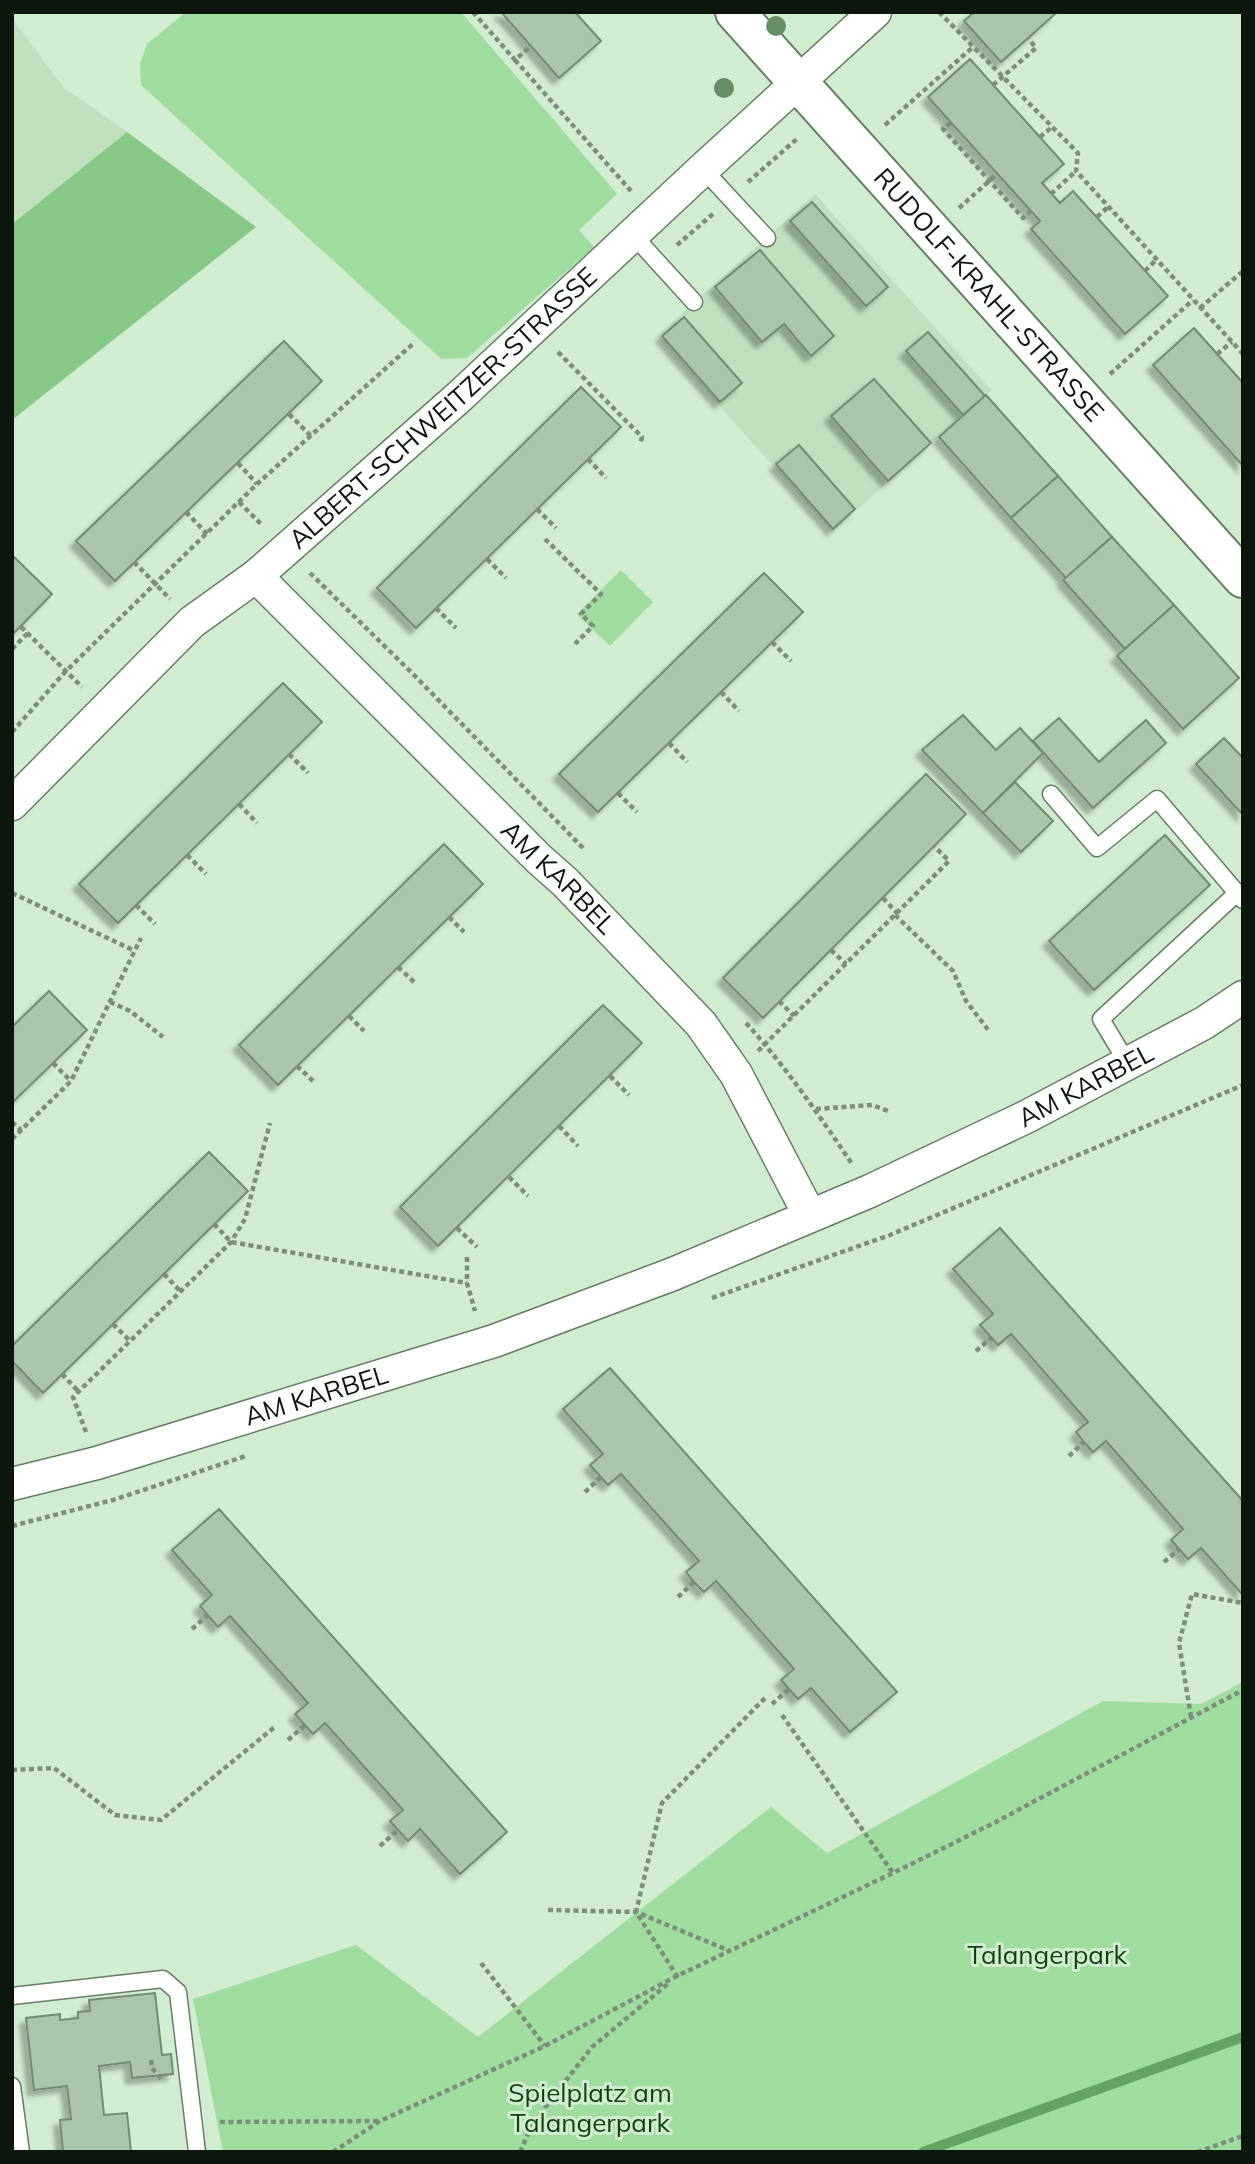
<svg xmlns="http://www.w3.org/2000/svg" width="1255" height="2164" font-family="Mulish,sans-serif">
<style>
.built{fill:#bfdfbe}
.green{fill:#9fdd9e}
.forest{fill:#86c986}
.lines{fill:none;stroke-linecap:round;stroke-linejoin:round}
.stream{stroke:#62a463;stroke-width:10}
.building{fill:#abc5aa;stroke:#728b72;stroke-width:2;filter:url(#shadow)}
.service-casing{stroke:#657e65;stroke-width:19}
.minor-casing{stroke:#657e65;stroke-width:35}
.tertiary-casing{stroke:#657e65;stroke-width:42}
.path{stroke:#7c8f7b;stroke-width:4.5;stroke-dasharray:5 3.5;stroke-linecap:butt}
.service{stroke:#fff;stroke-width:16}
.minor{stroke:#fff;stroke-width:32}
.tertiary{stroke:#fff;stroke-width:38}
.tree{fill:#678d68}
.labels{text-anchor:middle;stroke-width:6;stroke-linejoin:round;paint-order:stroke}
.street-label{font-size:26px;fill:#0c160c;stroke:#d1ecd0}
.park-label{font-size:26px;fill:#103f13;stroke:#d1ecd0}
</style>
<defs>
<filter id="shadow"><feDropShadow dx="-6" dy="6" stdDeviation="2" flood-color="#0004"/></filter>
</defs>
<rect width="100%" height="100%" fill="#d1ecd0"/>
<g class="built">
<path d="M12 18 64 88 127 132 12 224Z"/>
<path d="M815 194 991 390 832 532 657 336Z"/>
</g>
<g class="green">
<path d="M186 12H461L617 194 579 230 594 247 467 358 441 359 141 85 140 63 147 44Z"/>
<path d="M621 570 653 602 610 646 577 614Z"/>
<path d="M1243 1682V2152H223L193 1999 356 1945 478 2037 771 1807 827 1853 1103 1701 1201 1704Z"/>
</g>
<path class="forest" d="M127 132 256 227 12 420V224Z"/>
<g class="lines">
<path class="stream" d="M923 2152 1243 2037"/>
</g>
<g class="building">
<path d="M501 12H575L601 41 559 78Z"/>
<path d="M974 12H1053L1055 14 1001 62 964 21Z"/>
<path d="M970 59 1064 164 1042 183 1060 203 1073 191 1168 296 1125 334 1031 229 1040 221 928 97Z"/>
<path d="M812 202 888 287 866 306 790 221Z"/>
<path d="M760 250 834 336 811 356 784 324 762 342 715 287Z"/>
<path d="M684 317 742 383 720 402 662 336Z"/>
<path d="M1194 328 1243 383V466L1153 365Z"/>
<path d="M928 332 985 396 963 415 906 351Z"/>
<path d="M284 341 322 381 115 581 76 541Z"/>
<path d="M874 379 931 443 888 481 831 416Z"/>
<path d="M581 387 621 427 416 628 377 588Z"/>
<path d="M986 395 1058 476 1011 518 939 437Z"/>
<path d="M799 445 855 509 833 529 776 464Z"/>
<path d="M1058 476 1112 537 1066 578 1011 518Z"/>
<path d="M1112 537 1174 605 1125 649 1063 580Z"/>
<path d="M13 556 52 594 12 635V557Z"/>
<path d="M764 573 803 612 598 812 559 774Z"/>
<path d="M1174 605 1239 678 1183 729 1117 656Z"/>
<path d="M283 683 322 722 118 923 79 884Z"/>
<path d="M963 715 996 750 1020 728 1043 753 983 813 922 750Z"/>
<path d="M1059 718 1099 762 1146 720 1166 743 1093 808 1033 741Z"/>
<path d="M1224 738 1243 758V815L1196 764Z"/>
<path d="M926 774 966 814 763 1018 723 978Z"/>
<path d="M1015 782 1053 821 1021 852 983 813Z"/>
<path d="M1165 835 1210 885 1094 990 1049 941Z"/>
<path d="M444 844 483 884 278 1085 239 1045Z"/>
<path d="M49 991 87 1030 12 1103V1027Z"/>
<path d="M603 1005 642 1043 438 1246 400 1207Z"/>
<path d="M209 1152 248 1191 43 1393 12 1361V1346Z"/>
<path d="M1000 1228 1243 1501V1591L1241 1593 1201 1548 1188 1559 1179 1549 1171 1540 1183 1529 1106 1441 1093 1452 1084 1442 1076 1432 1088 1422 1011 1334 998 1345 980 1325 993 1314 953 1269Z"/>
<path d="M610 1368 897 1692 850 1732 811 1688 798 1699 781 1680 794 1669 716 1581 704 1592 694 1582 686 1572 699 1561 621 1474 608 1485 590 1465 603 1454 563 1409Z"/>
<path d="M219 1509 507 1832 460 1874 420 1829 408 1841 390 1821 403 1810 325 1723 313 1734 295 1714 308 1703 230 1616 218 1627 200 1606 212 1595 172 1550Z"/>
<path d="M155 1993 162 2055 171 2054 173 2074 132 2078 130 2062 99 2066 104 2115 127 2113 131 2152H63L60 2120 71 2119 67 2086 34 2090 26 2018 60 2014V2020L78 2018V2012L90 2011 89 2000Z"/>
</g>
<g class="lines">
<defs>
<g id="service">
<path d="M703 169 767 238"/>
<path d="M633 235 694 302"/>
<path d="M1051 794 1097 848 1157 799 1243 900"/>
<path d="M1128 1064 1101 1019 1237 893"/>
<path d="M12 1996 163 1979 178 1992 197 2152"/>
<path d="M12 2086 21 2152"/>
</g>
<g id="minor">
<path id="s1" d="M256 576 539 859 565 882 701 1024 736 1074 810 1216"/>
<path id="s2" d="M12 804 192 622 256 576 459 397 703 169 875 12"/>
<path id="s3" d="M12 1484 97 1463 494 1341 673 1274 870 1191 1026 1117 1204 1023 1243 997"/>
</g>
<g id="tertiary">
<path id="s4" d="M735 12 1243 578"/>
</g>
</defs>
<use href="#service" class="service-casing"/>
<use href="#minor" class="minor-casing"/>
<use href="#tertiary" class="tertiary-casing"/>
<g class="path">
<path d="M473 12 515 60 531 46"/>
<path d="M939 12 1078 153 1076 171 1243 354"/>
<path d="M515 60 631 191"/>
<path d="M993 85 1036 48 1028 38"/>
<path d="M951 123 943 129 1023 218 1031 211"/>
<path d="M885 125 973 47"/>
<path d="M1040 137 1052 127"/>
<path d="M748 182 799 137"/>
<path d="M1051 194 1076 171"/>
<path d="M959 208 997 174"/>
<path d="M1097 217 1108 207"/>
<path d="M677 245 713 214"/>
<path d="M1145 271 1156 260"/>
<path d="M1200 308 1243 271"/>
<path d="M558 352 642 437 640 444"/>
<path d="M1217 354 1232 342"/>
<path d="M1110 374 1193 300"/>
<path d="M289 414 311 436"/>
<path d="M588 459 606 478"/>
<path d="M238 463 257 484"/>
<path d="M239 502 262 525"/>
<path d="M537 509 556 528"/>
<path d="M186 512 207 534"/>
<path d="M545 539 601 594 581 614 593 626 575 644"/>
<path d="M487 559 506 578"/>
<path d="M134 562 170 599"/>
<path d="M310 573 412 673 585 850"/>
<path d="M436 608 456 628"/>
<path d="M21 627 82 687"/>
<path d="M772 642 791 661"/>
<path d="M12 649 28 633"/>
<path d="M721 692 739 711"/>
<path d="M12 732 66 671 257 484 415 342"/>
<path d="M669 743 687 762"/>
<path d="M289 754 308 773"/>
<path d="M618 793 637 812"/>
<path d="M239 804 257 823"/>
<path d="M187 855 206 874"/>
<path d="M12 893 135 951"/>
<path d="M883 898 897 913"/>
<path d="M136 905 155 924"/>
<path d="M895 915 953 971 966 1001 989 1031"/>
<path d="M449 917 464 932"/>
<path d="M831 950 846 964"/>
<path d="M398 967 414 982"/>
<path d="M779 1001 794 1016"/>
<path d="M110 1002 130 1011 163 1037"/>
<path d="M349 1016 364 1031"/>
<path d="M746 1023C786 1067 819 1115 852 1164"/>
<path d="M758 1051 949 861 934 846"/>
<path d="M53 1063 71 1081"/>
<path d="M297 1066 313 1081"/>
<path d="M610 1076 629 1095"/>
<path d="M816 1109 872 1105 891 1112"/>
<path d="M12 1122 21 1130"/>
<path d="M559 1126 578 1146"/>
<path d="M12 1139 71 1081 141 938"/>
<path d="M509 1177 528 1196"/>
<path d="M214 1224 231 1242 467 1283"/>
<path d="M457 1228 477 1247"/>
<path d="M467 1257V1283L475 1311"/>
<path d="M164 1274 180 1291"/>
<path d="M712 1298 890 1235 1243 1085"/>
<path d="M113 1324 130 1341"/>
<path d="M976 1351 991 1338"/>
<path d="M62 1374 78 1391"/>
<path d="M86 1432 73 1397 231 1242 245 1219 270 1123"/>
<path d="M1069 1456 1084 1442"/>
<path d="M585 1492 601 1477"/>
<path d="M12 1526 113 1500 246 1456"/>
<path d="M1164 1562 1179 1549"/>
<path d="M678 1597 694 1582"/>
<path d="M192 1629 208 1615"/>
<path d="M772 1704 789 1689"/>
<path d="M782 1715 893 1873"/>
<path d="M1191 1717 1179 1643 1192 1594 1243 1603"/>
<path d="M288 1740 305 1725"/>
<path d="M12 1770 54 1768 115 1815 161 1820 276 1726"/>
<path d="M380 1846 398 1830"/>
<path d="M548 1910 636 1912 730 1951"/>
<path d="M481 1963 545 2046"/>
<path d="M676 1977 677 1976 636 1912 662 1803 766 1697"/>
<path d="M151 2060 152 2068 162 2080"/>
<path d="M220 2122 379 2121"/>
<path d="M333 2152 380 2121 545 2046 677 1976 893 1873 990 1825 1243 1690"/>
<path d="M520 2152 533 2123 592 2047 669 1983"/>
<path d="M1197 2152 1243 2136"/>
</g>
<use href="#service" class="service"/>
<use href="#minor" class="minor"/>
<use href="#tertiary" class="tertiary"/>
</g>
<g class="tree">
<circle cx="776" cy="26" r="10"/>
<circle cx="724" cy="88" r="10"/>
</g>
<g class="labels">
<g class="street-label">
<text dy="9" stroke="none"><textPath href="#s4" startOffset="380">RUDOLF-KRAHL-STRASSE</textPath></text>
<text dy="9" stroke="none"><textPath href="#s2" startOffset="586">ALBERT-SCHWEITZER-STRASSE</textPath></text>
<text dy="9" stroke="none"><textPath href="#s1" startOffset="427">AM KARBEL</textPath></text>
<text dy="9" stroke="none"><textPath href="#s3" startOffset="1148">AM KARBEL</textPath></text>
<text dy="9" stroke="none"><textPath href="#s3" startOffset="317">AM KARBEL</textPath></text>
</g>
<g class="park-label">
<text x="1047" y="1964">Talangerpark</text>
<text x="590" y="2102">Spielplatz am<tspan x="590" dy="30">Talangerpark</tspan></text>
</g>
</g>
<rect width="1255" height="2164" fill="none" stroke="#0c160c" stroke-width="28"/>
</svg>
